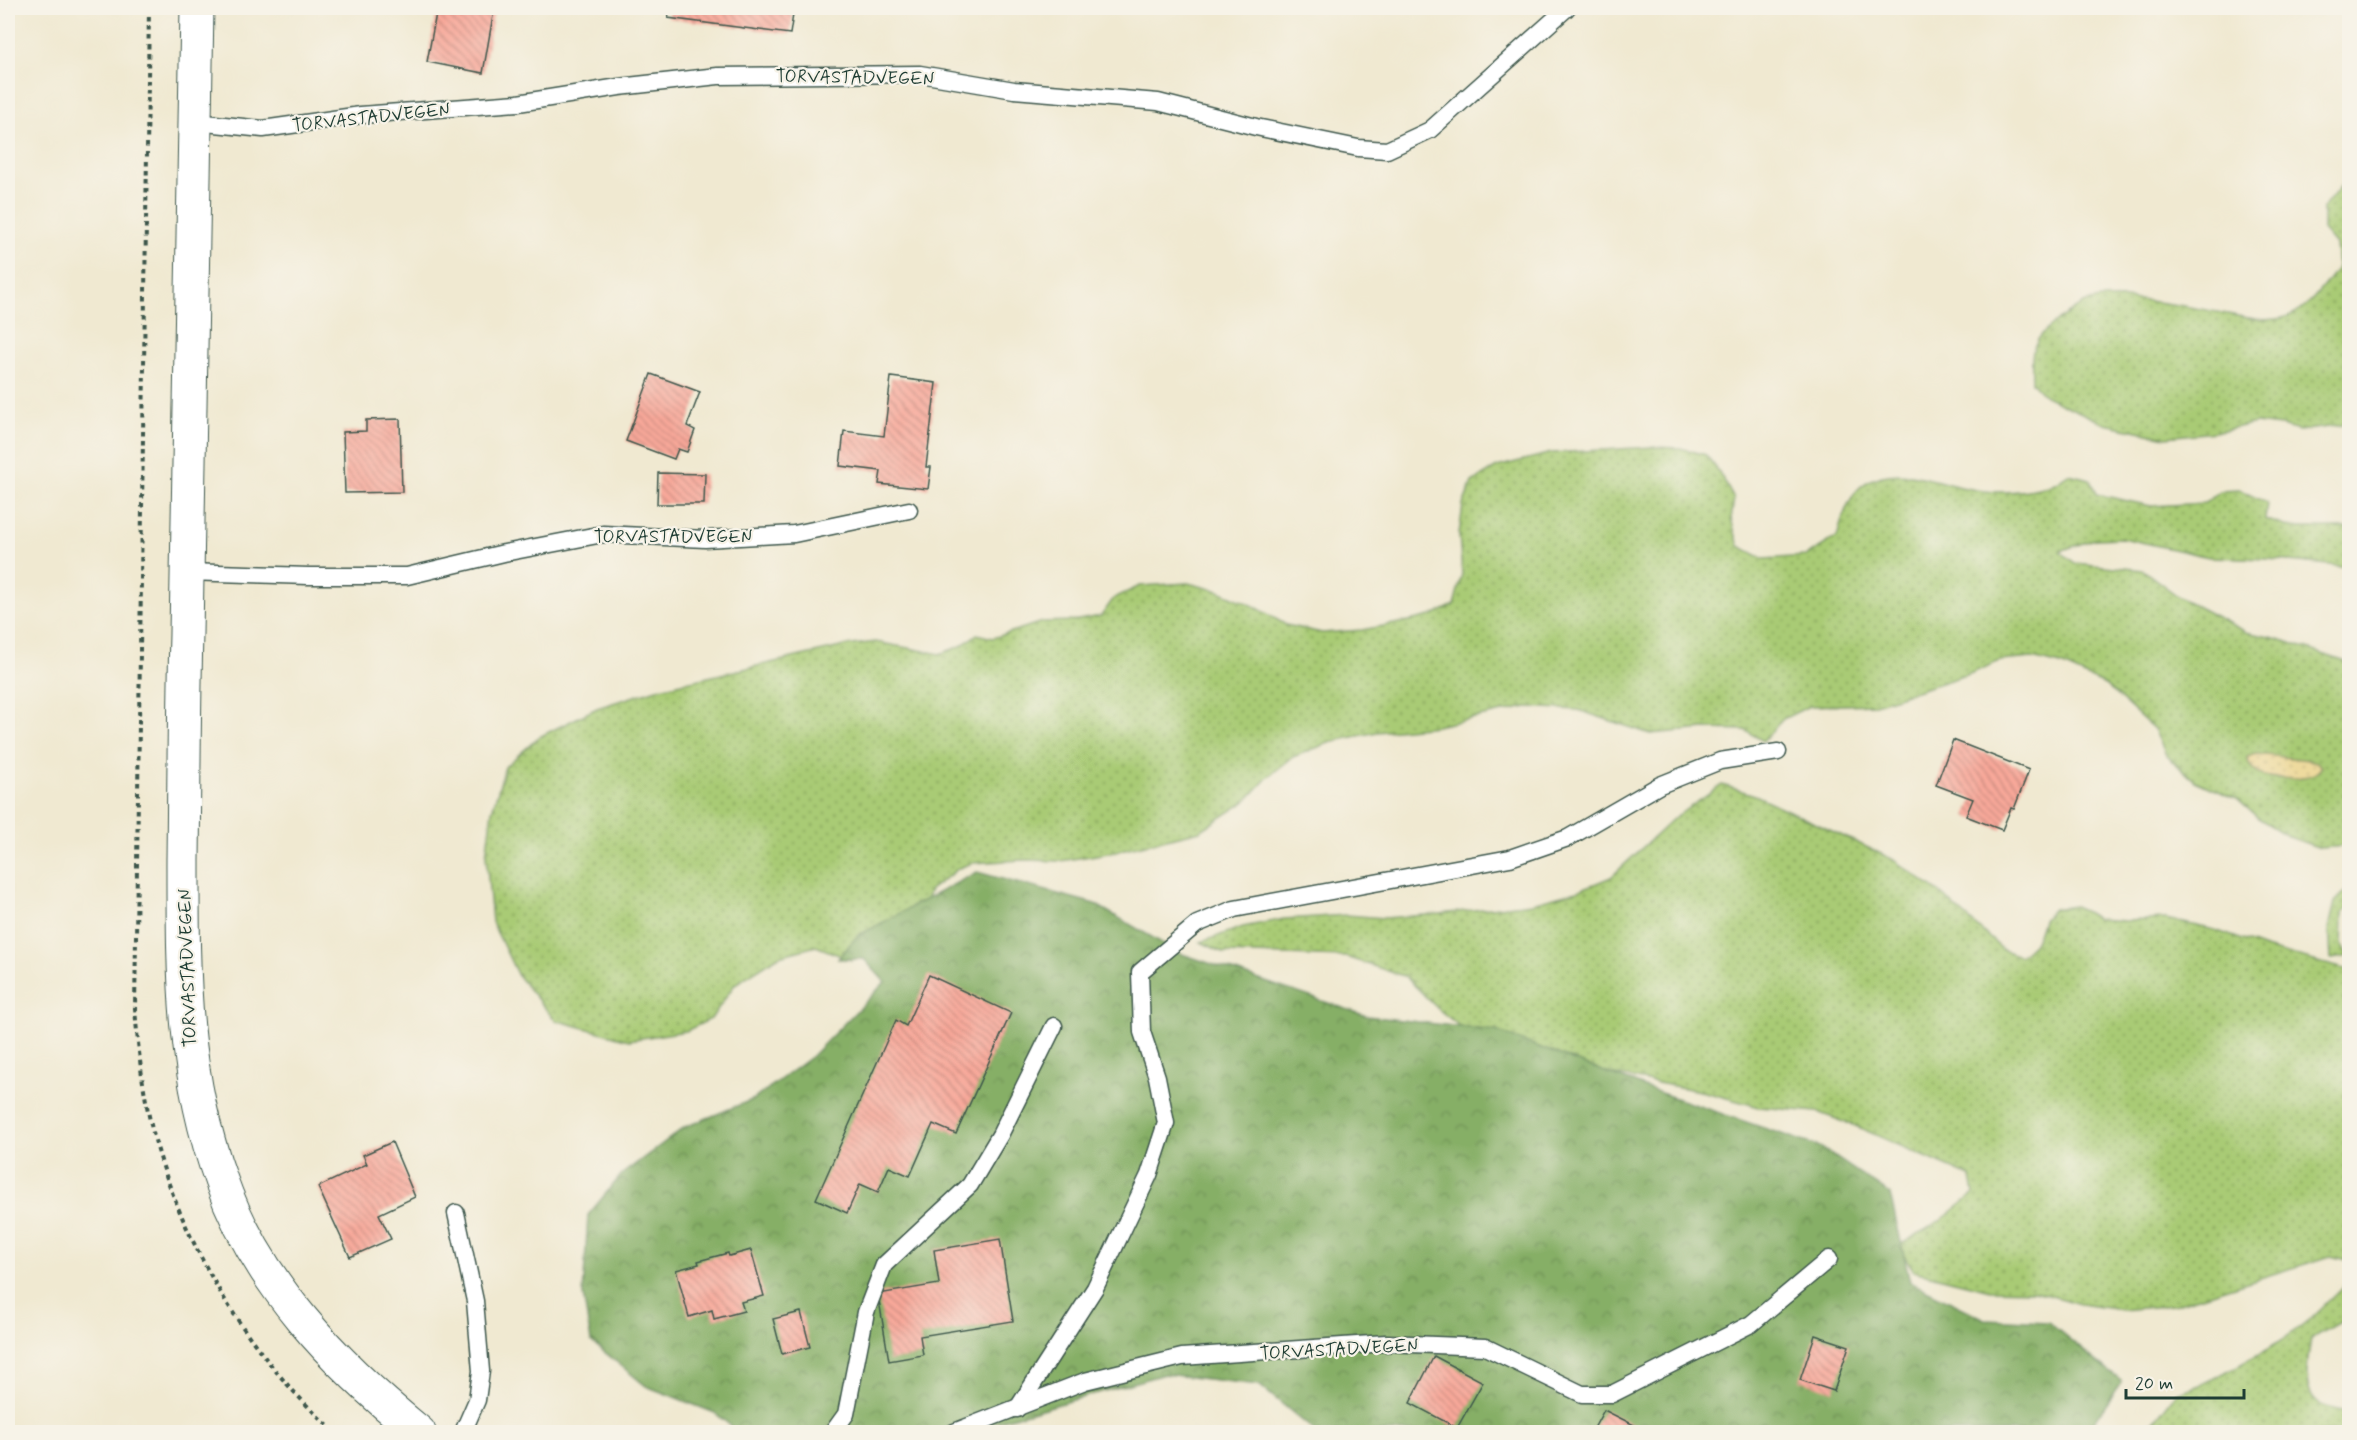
<svg xmlns="http://www.w3.org/2000/svg" width="2357" height="1440" font-family="Mynerve,sans-serif">
<style>
.grass{fill:url(#grass-dots);stroke:#648454;stroke-width:1.5}
.forest{fill:url(#forest-crowns);stroke:#52764d;stroke-width:1.5}
.sand{fill:url(#sand-dots);stroke:#868c69;stroke-width:1.5}
.building{fill:url(#building-back-hatch)}
.lines{fill:none;stroke-linecap:round;stroke-linejoin:round}
.lane-casing{stroke:#3e574c;stroke-width:19}
.secondary-casing{stroke:#3e574c;stroke-width:35}
.path{stroke:#3e574c;stroke-width:4;stroke-dasharray:4.5 4.5;stroke-linecap:butt}
.lane{stroke:#fff;stroke-width:16}
.secondary{stroke:#fff;stroke-width:33}
.labels{text-anchor:middle;stroke-width:4.5;stroke-linejoin:round;paint-order:stroke}
.street-label{font-size:18px;fill:#1f3d34;stroke:#f7f3e8}
</style>
<defs>
<pattern id="grass-dots" width="8" height="8" patternUnits="userSpaceOnUse" patternTransform="scale(1.5)"><rect width="8" height="8" fill="#a9cb74"/><path d="M2 2h.1M6 6h.1" fill="none" stroke="#89a660" stroke-width="1.8" stroke-linecap="round"/></pattern>
<pattern id="forest-crowns" width="20" height="18" patternUnits="userSpaceOnUse" patternTransform="scale(1.5)"><rect width="20" height="18" fill="#86af66"/><path d="M2 6a3 3 0 1 1 6 0M12 15a3 3 0 1 1 6 0" fill="none" stroke="#6d9055"/></pattern>
<pattern id="sand-dots" width="8" height="8" patternUnits="userSpaceOnUse" patternTransform="scale(1.5)"><rect width="8" height="8" fill="#eeda9e"/><path d="M2 2h.1M6 6h.1" fill="none" stroke="#ccbc89" stroke-width="1.8" stroke-linecap="round"/></pattern>
<pattern id="building-back-hatch" width="6" height="6" patternUnits="userSpaceOnUse" patternTransform="scale(1.5)"><rect width="6" height="6" fill="#f8a89a"/><path d="M-1 5l2 2M0 0l6 6M5-1l2 2" fill="none" stroke="#c88a7e"/></pattern>
</defs>
<rect width="100%" height="100%" fill="#f7f3e8"/>
<filter id="ink" filterUnits="userSpaceOnUse"><feTurbulence type="fractalNoise" baseFrequency=".0167" numOctaves="2"/><feDisplacementMap in="SourceGraphic" scale="12" xChannelSelector="R" yChannelSelector="G"/><feConvolveMatrix kernelMatrix="1 2 1 2 8 2 1 2 1" color-interpolation-filters="sRGB"/></filter>
<filter id="wash" filterUnits="userSpaceOnUse"><feTurbulence type="fractalNoise" baseFrequency=".008" numOctaves="4" result="noise"/><feDisplacementMap in="SourceGraphic" scale="24" xChannelSelector="R" yChannelSelector="G"/><feGaussianBlur stdDeviation="1.35" result="paint"/><feColorMatrix in="noise" values="0 0 0 0 0 0 0 0 0 0 0 0 0 0 0 0 0 1.4 0 .05"/><feComposite in="paint" operator="in"/></filter>
<g filter="url(#wash)">
<rect width="100%" height="100%" fill="#f0e9d1"/>
<g class="grass">
<path d="M2349 176V424L2299 431 2281 426 2256 423 2215 432 2166 437 2105 424 2045 396 2032 382C2031 349 2031 339 2059 320 2068 313 2080 305 2091 301 2120 293 2197 308 2228 314 2246 318 2263 322 2282 318 2308 312 2323 286 2338 267L2336 245 2323 230V208Z"/>
<path d="M1652 447 1680 448 1706 455 1719 472 1734 499 1731 519 1739 546 1764 559 1806 556 1837 537C1842 519 1849 492 1867 482 1898 464 1935 482 1966 488 1993 494 2021 493 2048 486 2055 484 2062 478 2068 474L2090 479 2096 494 2151 506 2205 503 2220 491 2240 490 2267 503 2265 519 2291 528H2349V567L2268 559 2209 557 2122 538 2095 539 2060 551 2075 563 2143 570 2179 597 2246 632 2279 639 2349 663V848L2346 846 2320 848 2289 837 2258 818 2237 799 2195 781 2166 755 2154 729 2105 685 2061 665 2032 658 2000 661 1972 673 1875 704 1809 706 1783 719 1763 741 1745 730 1706 729 1650 734 1578 710 1527 707 1436 726 1377 732 1334 741 1293 757 1268 777 1245 802 1200 831 1108 853 1061 861 1023 860 972 863 959 868 930 890 920 916 894 935 851 960 816 946 779 956 735 984 711 1019 686 1031 629 1040 555 1020 518 976 492 922 486 856 492 811 505 767 539 737 597 708 660 688 845 646 876 642 940 654 961 646 977 634 993 638 1042 622 1072 621 1101 616 1114 598 1140 586 1188 583 1219 591 1254 606 1286 625 1322 633 1362 630 1404 622 1431 616 1454 605 1462 574 1459 535 1463 505 1472 482 1497 467 1551 453Z"/>
<path d="M1722 785 1755 795 1892 859 1939 892 2003 950 2020 956 2035 942 2043 920 2053 909 2075 906 2097 919 2126 921 2166 919 2215 930 2265 948 2349 970V1311L2344 1320 2311 1339C2308 1356 2301 1391 2318 1403 2325 1408 2340 1410 2349 1413V1432H2143H2146L2176 1393 2200 1385 2234 1368 2280 1342 2311 1318 2346 1284 2349 1261 2331 1256 2173 1305 2122 1310 2080 1304 2034 1291 1990 1290 1914 1271 1898 1246 1940 1221 1974 1194 1971 1177 1858 1127 1817 1112 1759 1107 1705 1092 1584 1069 1478 1041 1438 1009 1406 977 1346 957 1224 953 1201 942 1243 927 1284 919 1347 915 1384 918 1440 914 1532 903 1577 891 1611 877 1674 818Z"/>
<path d="M2349 888V906L2343 912 2342 943 2349 956 2331 959 2329 928 2335 902Z"/>
</g>
<path class="forest" d="M977 872 1095 904 1179 953 1367 1016 1496 1031 1658 1092 1820 1147 1890 1194 1910 1282 1985 1319 2048 1322 2122 1382 2087 1432H1316L1259 1385 1164 1374 961 1432H738L715 1413 646 1386 591 1341 583 1295 588 1215 622 1174 685 1127 754 1099 812 1056 885 982 864 959H838L857 936Z"/>
<path class="sand" d="M2257 754 2309 760 2317 762 2321 767C2316 781 2274 780 2262 775 2253 772 2249 766 2247 757Z"/>
<g id="blocks">
<g class="building">
<path d="M437 8H472L494 10 483 73 427 62Z"/>
<path d="M670 8H794L790 34 668 18Z"/>
<path d="M651 374 700 392 687 426 695 430 687 452 678 449 674 459 626 441Z"/>
<path d="M891 377 936 383 926 467H931L928 489 879 484 881 471 840 466 844 431 884 436Z"/>
<path d="M400 419 402 492 345 493 343 432 366 431V420Z"/>
<path d="M658 473 705 474 704 504H657Z"/>
<path d="M1953 740 2029 770 2014 809 2011 808 2002 830 1966 816 1973 799 1936 785Z"/>
<path d="M929 975 1011 1013 956 1134 933 1124 910 1176 889 1167 878 1192 860 1184 847 1213 816 1199 896 1020 906 1026Z"/>
<path d="M392 1142 415 1197 379 1214 391 1239 350 1257 318 1187 367 1164 363 1155Z"/>
<path d="M1000 1239 1013 1321 920 1336 923 1355 889 1361 878 1294 939 1284 934 1250Z"/>
<path d="M751 1250 764 1296 741 1302 744 1311 714 1319 712 1310 689 1317 676 1270 699 1264 698 1261 728 1253 729 1256Z"/>
<path d="M801 1312 810 1347 782 1354 773 1319Z"/>
<path d="M1815 1335 1849 1346 1834 1391 1800 1380Z"/>
<path d="M1434 1356 1483 1382 1457 1428 1410 1403Z"/>
<path d="M1604 1410 1648 1432H1592Z"/>
</g>
</g>
</g>
<g filter="url(#ink)">
<use href="#blocks" fill-opacity="0" stroke="#3e574c" stroke-width="1.5"/>
<g class="lines">
<defs>
<g id="lane">
<path d="M196 122 263 129 361 115 518 103 619 87 718 76 920 74 1014 90 1158 102 1256 127 1358 148 1387 150 1430 130 1567 8"/>
<path d="M187 572 308 576H407L504 553 603 534 705 539 794 534 909 510"/>
<path d="M456 1213 475 1301 481 1371 477 1400 463 1432"/>
<path d="M1017 1409 1095 1288 1149 1175 1166 1123 1157 1077 1142 1032 1140 972 1197 924 1234 909 1510 858 1568 838 1660 785 1720 761 1778 752"/>
<path d="M833 1432 846 1414 866 1312 884 1265 970 1185 1000 1135 1054 1026"/>
<path d="M954 1432 1085 1381 1182 1357 1386 1343 1485 1347 1582 1394H1612L1751 1324 1829 1259"/>
</g>
<path id="secondary" d="M197 8C195 216 191 425 186 634 184 709 184 785 183 860 183 972 182 1073 221 1180 257 1283 336 1365 419 1432"/>
</defs>
<use href="#lane" class="lane-casing"/>
<use href="#secondary" class="secondary-casing"/>
<path class="path" d="M149 8 135 1008C138 1047 142 1086 151 1125 179 1239 247 1355 335 1432"/>
<use href="#lane" class="lane"/>
<use href="#secondary" class="secondary"/>
</g>
</g>
<g class="labels">
<g class="street-label">
<text transform="translate(855 77) rotate(1)" y="6">TORVASTADVEGEN</text>
<text transform="translate(371 117) rotate(-6)" y="6">TORVASTADVEGEN</text>
<text x="673" y="542">TORVASTADVEGEN</text>
<text transform="translate(187 968) rotate(-92)" y="6">TORVASTADVEGEN</text>
<text transform="translate(1339 1349) rotate(-3)" y="6">TORVASTADVEGEN</text>
</g>
</g>
<rect width="2357" height="1440" fill="none" stroke="#f7f3e8" stroke-width="30"/>
<path d="M2126 1389v9h118v-9" fill="none" stroke="#1f3d34" stroke-width="3"/>
<text x="2135" y="1389" font-size="18" fill="#1f3d34" stroke="#f7f3e8" stroke-width="4.5" paint-order="stroke">20 m</text>
</svg>
